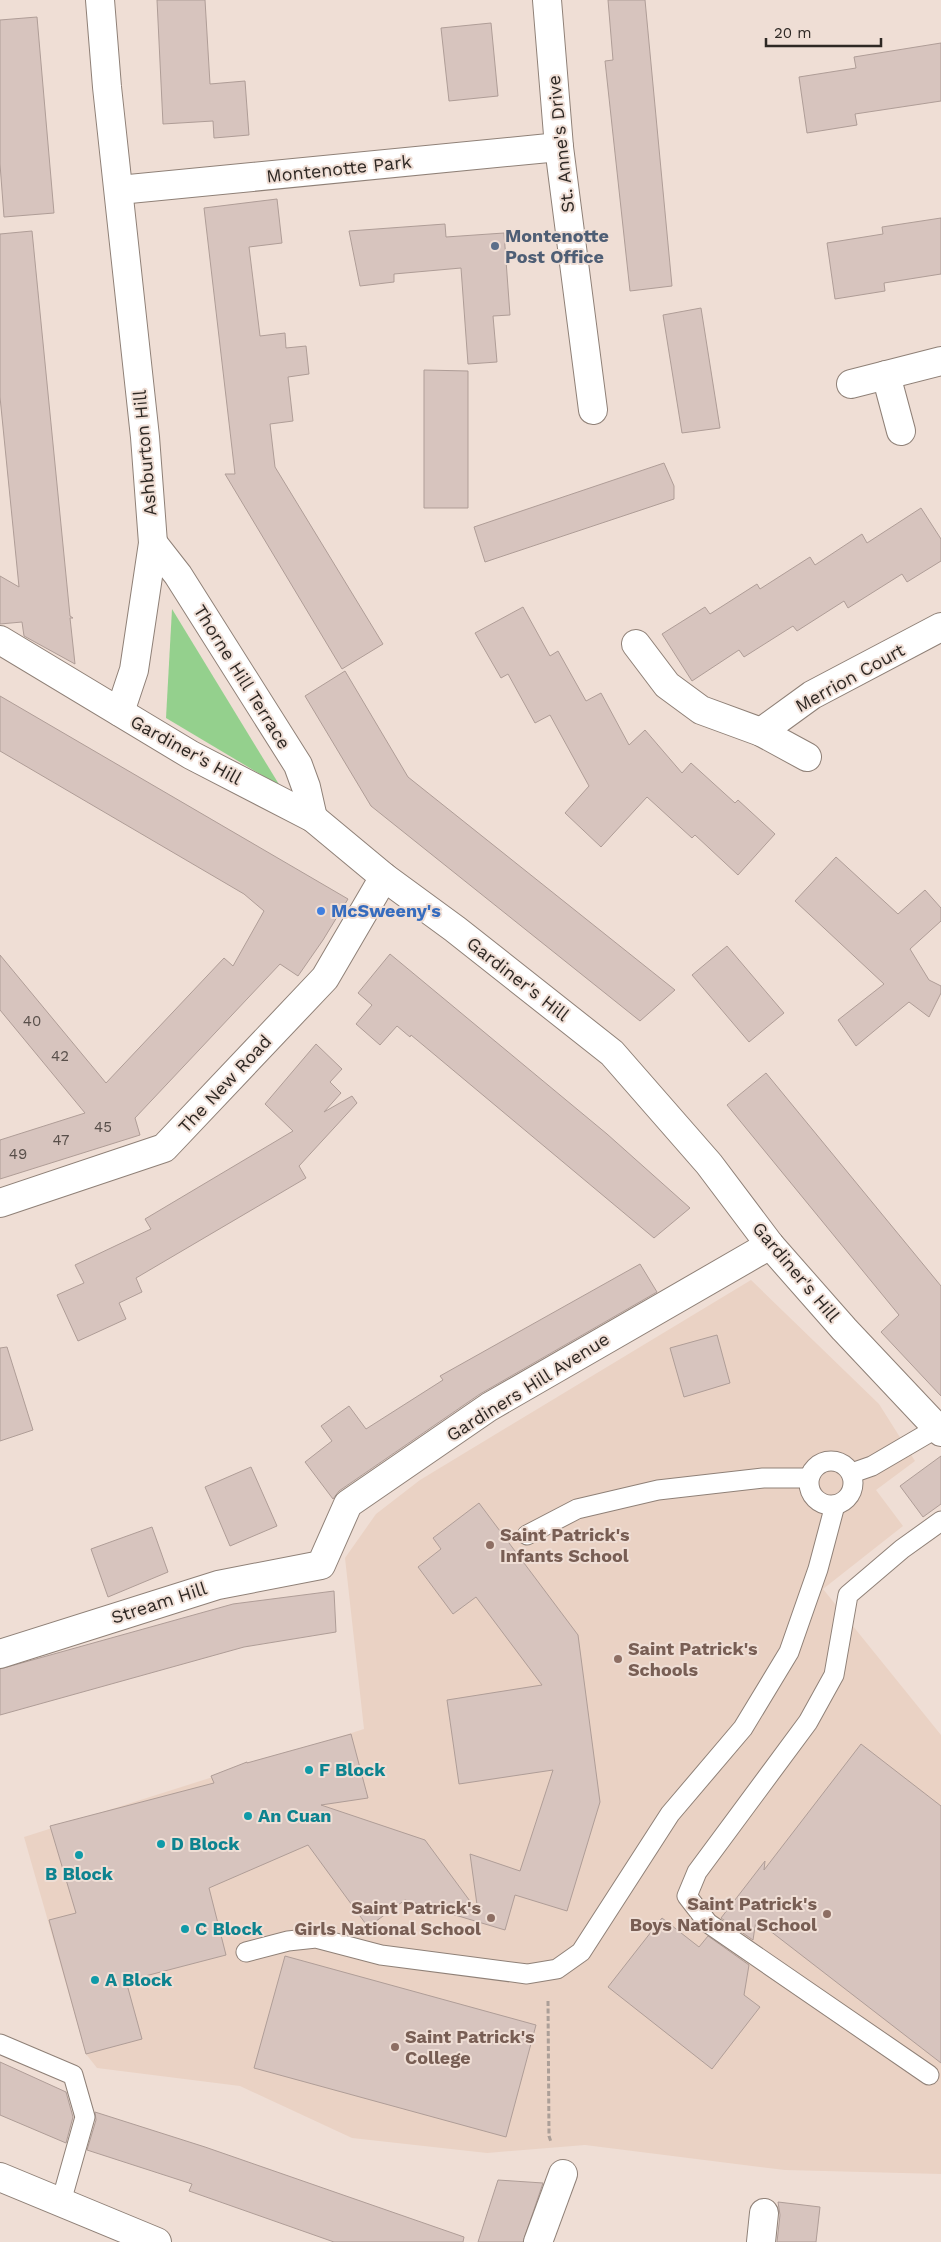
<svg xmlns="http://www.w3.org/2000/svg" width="941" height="2242" font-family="'Work Sans',sans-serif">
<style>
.built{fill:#ead2c4}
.green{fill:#94d08d}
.building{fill:#d7c4be;stroke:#af9d97}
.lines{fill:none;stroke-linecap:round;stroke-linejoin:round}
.lane-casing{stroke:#8f8077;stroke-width:21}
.street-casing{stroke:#8f8077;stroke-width:30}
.secondary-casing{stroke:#8f8077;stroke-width:30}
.path{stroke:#ac9f98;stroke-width:3;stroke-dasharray:5 2.5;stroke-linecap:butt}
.lane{stroke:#fff;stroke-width:19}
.street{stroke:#fff;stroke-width:28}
.secondary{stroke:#fff;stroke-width:28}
.service-dot{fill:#5c6f8a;stroke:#efded5;stroke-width:2}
.shop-dot{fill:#3f7fe0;stroke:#efded5;stroke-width:2}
.education-dot{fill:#8d6e63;stroke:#efded5;stroke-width:2}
.culture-dot{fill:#0f9aa8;stroke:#efded5;stroke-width:2}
.labels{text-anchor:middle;stroke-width:4;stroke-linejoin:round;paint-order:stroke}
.number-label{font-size:15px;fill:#584f4a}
.street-label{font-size:18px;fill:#2e2824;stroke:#efded5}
.service-label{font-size:18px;font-weight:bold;fill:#4e5e75;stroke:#efded5;text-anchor:start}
.shop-label{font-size:18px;font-weight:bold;fill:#366cbe;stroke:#efded5;text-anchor:start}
.education-label{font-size:18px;font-weight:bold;fill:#785e54;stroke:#efded5;text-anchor:start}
.culture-label{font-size:18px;font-weight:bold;fill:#0d838f;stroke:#efded5;text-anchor:start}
</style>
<rect width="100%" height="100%" fill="#efded5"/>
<path class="built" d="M751 1280 879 1404 915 1461 876 1490 903 1526 823 1589 941 1735V2174L785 2170 585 2145 487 2153 352 2138 240 2086 97 2068 86 2054 24 1837 364 1729 345 1558 376 1514 420 1480Z"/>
<path class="green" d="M172 609 280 786 166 718Z"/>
<g class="building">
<path d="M157 0H205L210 84 245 81 249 135 214 138 213 121 163 124Z"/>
<path d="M608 0H645L672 286 630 291 605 61 613 60Z"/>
<path d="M37 17 54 213 4 217 0 164V20Z"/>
<path d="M491 23 498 96 449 101 441 28Z"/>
<path d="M941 43V101L855 114 857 125 807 133 799 77 856 68 854 57Z"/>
<path d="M277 199 282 243 249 247 260 336 285 333 286 348 306 346 309 374 288 377 293 421 270 424 275 467 383 644 342 669 225 474H235L204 208Z"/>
<path d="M941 218V274L884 283 885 291 835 299 827 243 883 234 882 227Z"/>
<path d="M445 224 446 237 504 233 510 315 493 316 497 362 468 364 461 268 394 274V282L360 286 349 231Z"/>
<path d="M32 231 70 616 73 618H70L75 664 24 636 22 622 0 624V576L19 587 0 397V234Z"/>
<path d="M701 308 720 428 682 433 663 315Z"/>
<path d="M424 370 468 371V508H424Z"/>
<path d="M664 463 674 486V499L485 562 474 527Z"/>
<path d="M921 508 941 539V561L907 582 902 574 848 608 844 601 797 631 793 626 744 657 739 650 692 681 662 634 705 607 710 614 757 584 760 589 810 557 815 565 862 534 867 543Z"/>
<path d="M523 607 550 656 558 651 586 701 601 693 629 745 645 730 682 773 691 763 735 803 738 800 775 834 738 875 695 835 692 838 647 797 601 847 565 813 589 786 550 715 535 723 508 674 501 678 475 633Z"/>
<path d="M345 671 408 777 675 990 640 1021 371 806 305 696Z"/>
<path d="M0 696 348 899 323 940 298 976 280 964 135 1118 140 1135 0 1179V1140L85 1113 0 1010V955L106 1083 224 958 233 966 264 911 244 894 0 751Z"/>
<path d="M836 857 898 914 925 890 941 908V921L910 949 929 980 941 986V993L929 1017 909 1002 856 1046 838 1020 884 984 795 901Z"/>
<path d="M727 946 784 1013 749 1042 692 975Z"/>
<path d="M390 954 607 1134 690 1208 654 1238 411 1035 410 1037 397 1026 380 1045 356 1024 372 1005 358 993Z"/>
<path d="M316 1044 342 1069 330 1082 341 1093 324 1112 352 1096 357 1103 299 1166 306 1178 136 1278 142 1292 119 1303 126 1319 78 1341 57 1295 84 1283 75 1265 151 1229 145 1219 293 1131 265 1104Z"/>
<path d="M766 1073 941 1286V1396L881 1332 899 1315 727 1105Z"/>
<path d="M640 1264 657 1292 480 1394 339 1491 333 1499 305 1462 332 1441 321 1426 349 1406 366 1429 443 1380 440 1376Z"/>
<path d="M717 1335 730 1383 684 1397 670 1348Z"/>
<path d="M7 1347 33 1430 0 1441V1348Z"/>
<path d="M941 1456V1504L923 1517 900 1486Z"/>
<path d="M251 1467 277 1526 230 1546 205 1487Z"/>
<path d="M479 1503 578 1635 600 1802 567 1911 515 1895 505 1930 405 1900 368 1927 308 1845 209 1888 226 1955 126 1981 142 2039 86 2054 49 1920 76 1913 50 1826 214 1783 211 1776 247 1762V1763L351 1734 368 1798 321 1805 425 1840 478 1912 470 1854 520 1871 553 1770 459 1784 447 1700 542 1685 476 1597 453 1614 418 1567 441 1549 433 1538Z"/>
<path d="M152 1527 168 1572 108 1597 91 1549Z"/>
<path d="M334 1591 336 1632 244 1647 0 1715V1669L233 1604Z"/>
<path d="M861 1744 941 1806V2063L756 1920 753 1940 721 1918 765 1861 764 1870Z"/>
<path d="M662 1918 699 1947 708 1936 749 1965 744 1995 760 2007 712 2069 608 1987Z"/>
<path d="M285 1956 536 2025 506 2137 254 2068Z"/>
<path d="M0 2062 66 2092 73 2117 66 2143 0 2115Z"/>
<path d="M95 2112 205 2147 464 2237 463 2242H334L189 2191 192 2184 87 2150 96 2120Z"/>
<path d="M498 2180 543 2183 523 2242H478Z"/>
<path d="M778 2202 820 2207 816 2242H777L780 2215Z"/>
</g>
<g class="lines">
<defs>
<g id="lane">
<circle cx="831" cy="1483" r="22"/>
<path d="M852 1473 872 1466 937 1428"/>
<path d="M527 1535 577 1509 658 1490 763 1478H809"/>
<path d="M246 1952 288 1941 316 1938 381 1955 527 1974 557 1969 581 1952 670 1814 743 1728 789 1652 818 1569 835 1505"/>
<path d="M0 2044 73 2075 85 2117 61 2202"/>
<path d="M929 2075 708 1923 687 1896 697 1872 808 1722 834 1675 848 1595 902 1549 941 1521"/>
</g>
<g id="street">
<path d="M100 0 107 87 145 437 153 543 134 670 120 712"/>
<path d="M547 0 559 147 593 410"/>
<path d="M119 190 559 147"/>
<path d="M886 375 901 431"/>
<path d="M851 384 941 361"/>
<path d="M153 543 178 575 298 765 306 787 313 818"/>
<path d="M0 640 191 755 313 818 384 877 455 929 612 1053 709 1164 770 1245 844 1329 941 1432"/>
<path d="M636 644 667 685 701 710 761 732 807 757"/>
<path d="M761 732 812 695 941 627"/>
<path d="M0 1203 164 1148 325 978 384 877"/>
<path d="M0 1654 218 1585 321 1565 348 1504 489 1407 770 1245"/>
<path d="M538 2242 563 2174"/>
<path d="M761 2242 764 2213"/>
</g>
<path id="secondary" d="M0 2177 157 2242"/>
</defs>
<use href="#lane" class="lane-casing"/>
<use href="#street" class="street-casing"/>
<use href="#secondary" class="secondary-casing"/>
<path class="path" d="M548 2001 549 2136 551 2142"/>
<use href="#lane" class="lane"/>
<use href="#street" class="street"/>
<use href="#secondary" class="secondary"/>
</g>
<circle class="service-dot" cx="495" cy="246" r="5"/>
<circle class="shop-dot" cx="321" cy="911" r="5"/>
<g class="education-dot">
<circle cx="490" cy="1545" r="5"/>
<circle cx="618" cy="1659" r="5"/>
<circle cx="827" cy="1914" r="5"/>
<circle cx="491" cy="1918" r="5"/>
<circle cx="395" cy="2047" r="5"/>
</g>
<g class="culture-dot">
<circle cx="309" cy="1770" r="5"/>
<circle cx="248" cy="1816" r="5"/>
<circle cx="161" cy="1844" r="5"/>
<circle cx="79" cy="1855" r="5"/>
<circle cx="185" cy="1929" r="5"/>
<circle cx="95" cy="1980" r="5"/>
</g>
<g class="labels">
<g class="number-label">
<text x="32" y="1026">40</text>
<text x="60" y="1061">42</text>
<text x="103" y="1132">45</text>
<text x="61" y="1145">47</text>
<text x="18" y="1159">49</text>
</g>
<g class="street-label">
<text transform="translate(561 144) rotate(-96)" y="6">St. Anne's Drive</text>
<text transform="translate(339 169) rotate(-6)" y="6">Montenotte Park</text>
<text transform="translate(145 453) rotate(-95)" y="6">Ashburton Hill</text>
<text transform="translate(242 677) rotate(58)" y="6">Thorne Hill Terrace</text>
<text transform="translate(850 678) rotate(-29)" y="6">Merrion Court</text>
<text transform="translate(186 750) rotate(29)" y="6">Gardiner's Hill</text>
<text transform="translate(518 979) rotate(38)" y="6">Gardiner's Hill</text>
<text transform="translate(225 1084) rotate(-47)" y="6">The New Road</text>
<text transform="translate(796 1272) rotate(50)" y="6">Gardiner's Hill</text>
<text transform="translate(528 1387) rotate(-32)" y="6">Gardiners Hill Avenue</text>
<text transform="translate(159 1603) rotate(-18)" y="6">Stream Hill</text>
</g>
<g class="service-label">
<text x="505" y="242">Montenotte<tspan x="505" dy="21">Post Office</tspan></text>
</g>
<g class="shop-label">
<text x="331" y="917">McSweeny's</text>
</g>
<g class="education-label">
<text x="500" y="1541">Saint Patrick's<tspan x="500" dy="21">Infants School</tspan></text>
<text x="628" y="1655">Saint Patrick's<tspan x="628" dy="21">Schools</tspan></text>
<text x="817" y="1910" text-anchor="end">Saint Patrick's<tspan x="817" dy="21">Boys National School</tspan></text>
<text x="481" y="1914" text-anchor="end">Saint Patrick's<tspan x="481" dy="21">Girls National School</tspan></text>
<text x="405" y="2043">Saint Patrick's<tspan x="405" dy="21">College</tspan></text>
</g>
<g class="culture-label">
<text x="319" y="1776">F Block</text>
<text x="258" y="1822">An Cuan</text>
<text x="171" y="1850">D Block</text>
<text x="79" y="1880" text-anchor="middle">B Block</text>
<text x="195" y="1935">C Block</text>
<text x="105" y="1986">A Block</text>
</g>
</g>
<path d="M766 38v8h115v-8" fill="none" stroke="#2e2824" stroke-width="2.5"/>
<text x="774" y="38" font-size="15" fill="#2e2824" stroke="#efded5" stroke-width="4" paint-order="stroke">20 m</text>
</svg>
